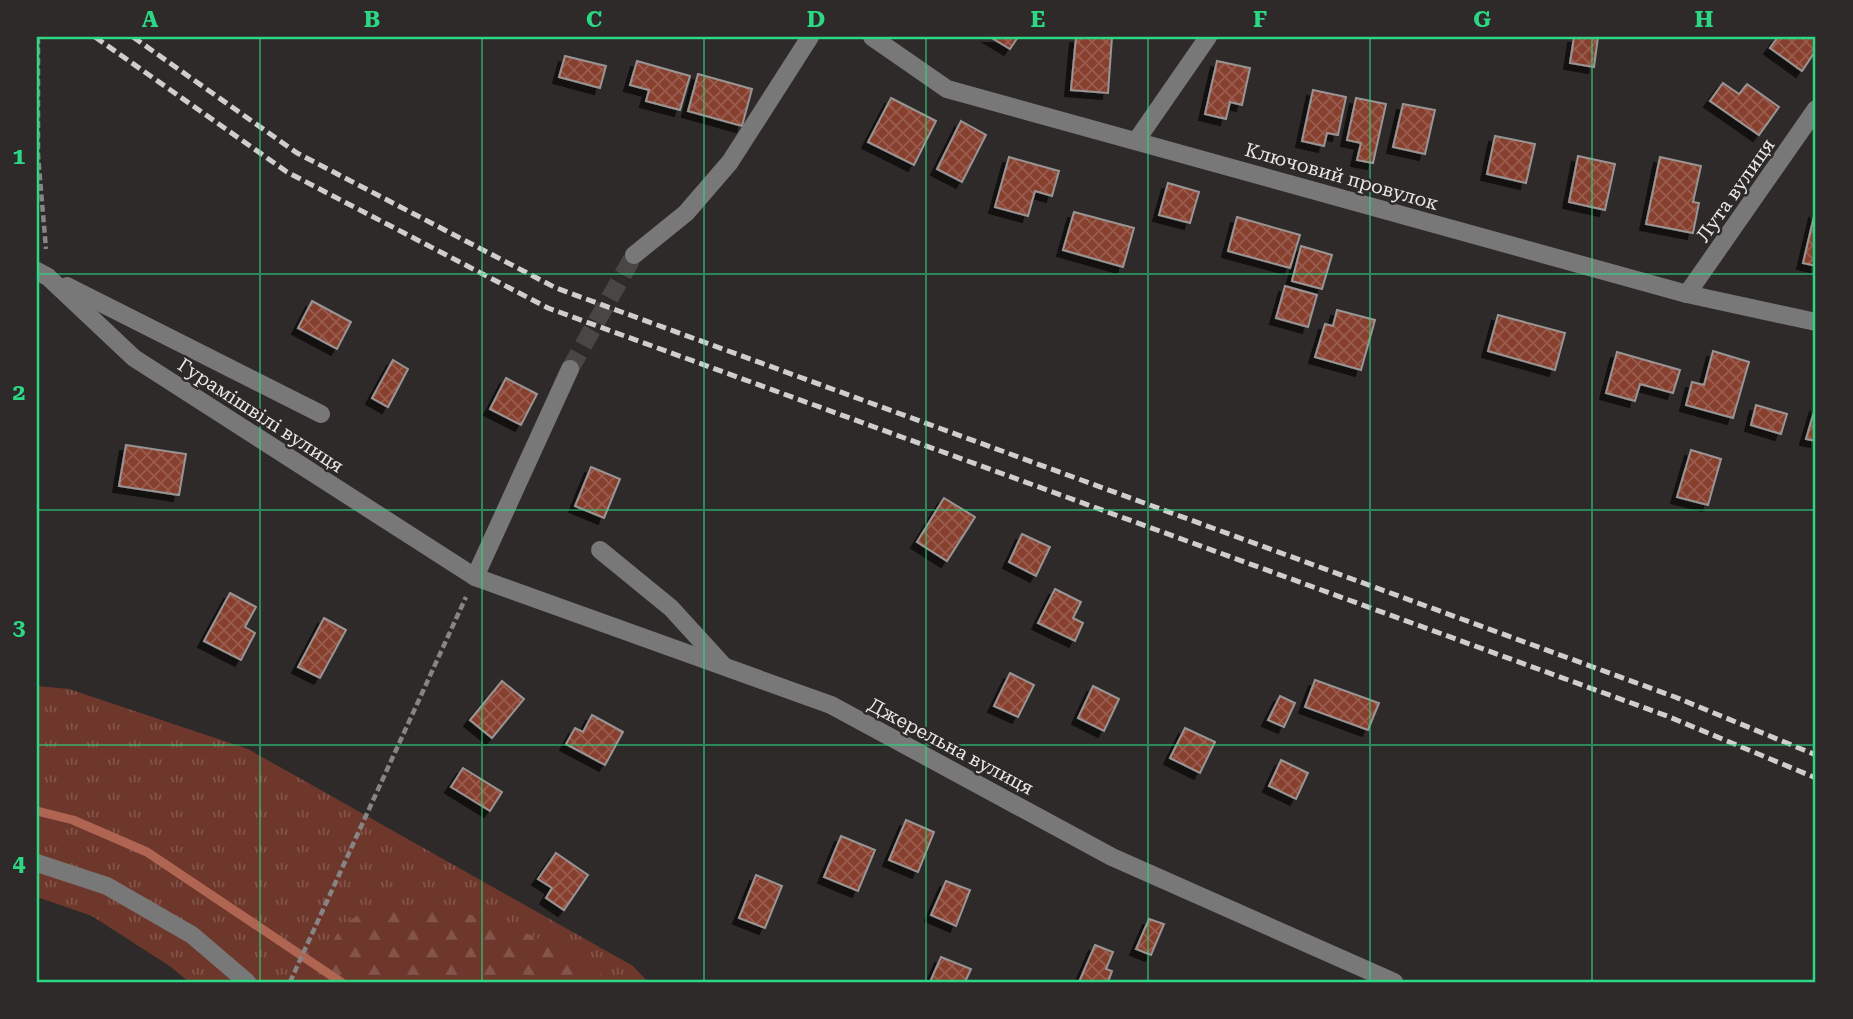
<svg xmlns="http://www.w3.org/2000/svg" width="1853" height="1019" font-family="'Roboto Serif',serif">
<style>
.grass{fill:url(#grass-tufts)}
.forest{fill:url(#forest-firs)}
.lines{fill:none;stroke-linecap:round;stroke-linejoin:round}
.stream{stroke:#b06452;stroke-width:9}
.building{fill:url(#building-cross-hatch);stroke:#999594;stroke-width:2;filter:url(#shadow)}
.minor-tunnel{stroke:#494646;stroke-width:18;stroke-dasharray:18 9;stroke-linecap:butt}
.path{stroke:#878584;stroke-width:4.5;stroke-dasharray:7 3.5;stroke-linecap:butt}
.minor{stroke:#777877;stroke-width:18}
.rail{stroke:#d0cecd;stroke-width:5;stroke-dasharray:10 5;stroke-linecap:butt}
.grid{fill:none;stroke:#2cd884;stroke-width:2;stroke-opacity:0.55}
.labels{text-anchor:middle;stroke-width:5;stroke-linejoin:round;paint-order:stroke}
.street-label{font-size:19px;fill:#eae8e7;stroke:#2d2a29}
.neatline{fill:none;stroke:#2cd884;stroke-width:2.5}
.grid-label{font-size:23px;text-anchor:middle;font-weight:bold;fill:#2cd884}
</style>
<defs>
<pattern id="grass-tufts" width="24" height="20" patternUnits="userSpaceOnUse" patternTransform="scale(1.75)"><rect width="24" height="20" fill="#6e372b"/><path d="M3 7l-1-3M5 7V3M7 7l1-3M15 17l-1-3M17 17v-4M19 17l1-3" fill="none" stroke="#83544a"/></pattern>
<pattern id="forest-firs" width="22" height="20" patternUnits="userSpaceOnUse" patternTransform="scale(1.75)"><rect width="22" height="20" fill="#6e372b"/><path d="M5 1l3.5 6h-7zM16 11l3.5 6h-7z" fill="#83544a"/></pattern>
<pattern id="building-cross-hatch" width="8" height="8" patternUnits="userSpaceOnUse" patternTransform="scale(1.75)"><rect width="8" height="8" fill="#88402f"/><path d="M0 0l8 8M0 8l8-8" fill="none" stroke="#995c4d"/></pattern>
<filter id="shadow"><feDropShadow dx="-6" dy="6" stdDeviation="0" flood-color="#0009"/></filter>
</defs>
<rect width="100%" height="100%" fill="#2d2a29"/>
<path class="grass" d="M37 686 69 689 248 749 633 966 648 982H189L171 967 92 916 37 897Z"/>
<path class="forest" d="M430 906 498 921 574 954 612 982H325C321 966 324 961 331 946 349 902 390 908 430 906Z"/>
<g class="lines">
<path class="stream" d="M37 811 73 820 147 852 341 982"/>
</g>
<g class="building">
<path d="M990 37H1018L1010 49Z"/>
<path d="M1076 37H1112L1108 93 1071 90Z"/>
<path d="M1574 37H1598L1594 67 1570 63Z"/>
<path d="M1778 37H1816V50L1802 71 1770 48Z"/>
<path d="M565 56 606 66 600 88 559 77Z"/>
<path d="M637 61 690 76 680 110 646 101 649 90 630 85Z"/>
<path d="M1217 61 1250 68 1242 105 1230 102 1226 119 1205 114Z"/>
<path d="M698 74 752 89 742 126 688 111Z"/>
<path d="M1723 83 1739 94 1747 84 1779 107 1759 135 1710 101Z"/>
<path d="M1313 90 1346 97 1338 135 1327 133 1324 146 1302 141Z"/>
<path d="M891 98 936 121 914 165 868 142Z"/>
<path d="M1356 98 1386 104 1373 163 1357 160 1361 143 1347 140Z"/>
<path d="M1403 104 1435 110 1425 154 1393 147Z"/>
<path d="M961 121 986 135 962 182 937 169Z"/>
<path d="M1495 136 1535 144 1526 183 1487 174Z"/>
<path d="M1578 156 1615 164 1605 210 1569 202Z"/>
<path d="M1009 157 1059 171 1052 196 1035 191 1028 216 995 207Z"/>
<path d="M1660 157 1701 166 1693 202 1699 203 1693 233 1646 224Z"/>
<path d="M1168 183 1199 192 1190 223 1159 215Z"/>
<path d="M1074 212 1134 228 1123 267 1063 250Z"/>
<path d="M1815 212 1816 213V266L1803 263Z"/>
<path d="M1237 217 1300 235 1290 268 1228 251Z"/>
<path d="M1301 246 1332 255 1322 289 1292 281Z"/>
<path d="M1285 286 1317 295 1308 327 1276 318Z"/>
<path d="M312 301 351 322 337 349 298 328Z"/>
<path d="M1337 310 1375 320 1361 370 1315 357 1325 324 1333 326Z"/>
<path d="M1498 315 1565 333 1555 370 1488 351Z"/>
<path d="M1713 351 1749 362 1733 418 1686 405 1692 382 1704 385Z"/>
<path d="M1617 352 1680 370 1673 393 1640 384 1635 401 1606 393Z"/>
<path d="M393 360 408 369 388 407 372 398Z"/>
<path d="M506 378 537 394 521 425 490 409Z"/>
<path d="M1756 405 1787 414 1781 434 1751 425Z"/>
<path d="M1816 405V441L1806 439Z"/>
<path d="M126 445 186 454 179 495 119 486Z"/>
<path d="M1691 450 1721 459 1708 505 1677 497Z"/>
<path d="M591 467 620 479 604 518 575 506Z"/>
<path d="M944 498 975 517 947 561 917 542Z"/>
<path d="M1022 534 1050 547 1036 576 1009 562Z"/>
<path d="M1055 589 1081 602 1073 618 1083 623 1075 641 1038 623Z"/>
<path d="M230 593 256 607 245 627 255 633 241 660 204 641Z"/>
<path d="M324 618 346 630 320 678 298 667Z"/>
<path d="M1010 673 1034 685 1018 717 994 706Z"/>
<path d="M1315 680 1379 703 1368 730 1305 707Z"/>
<path d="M502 681 524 699 492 738 470 720Z"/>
<path d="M1093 686 1119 699 1104 731 1078 718Z"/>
<path d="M1280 696 1295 703 1284 727 1268 720Z"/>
<path d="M592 715 623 732 605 765 566 744 575 728 583 732Z"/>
<path d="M1185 728 1215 742 1200 773 1170 758Z"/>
<path d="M1281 760 1308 773 1296 799 1269 786Z"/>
<path d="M463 768 502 792 490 811 451 787Z"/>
<path d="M906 820 934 832 918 872 889 860Z"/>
<path d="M841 836 875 850 858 891 824 877Z"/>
<path d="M556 853 588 875 564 910 546 898 552 888 538 879Z"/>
<path d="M756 875 782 886 765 928 739 918Z"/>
<path d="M946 881 970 890 956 926 931 915Z"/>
<path d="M1149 919 1164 924 1151 955 1136 949Z"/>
<path d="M1095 945 1113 952 1106 969 1112 971 1108 982H1079Z"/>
<path d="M941 957 971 969 965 982H930Z"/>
</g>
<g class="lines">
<path class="minor-tunnel" d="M570 369 634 255"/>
<g class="path">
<path d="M38 37V155L46 249"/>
<path d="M290 982 466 597"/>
</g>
<g class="minor">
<path d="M872 37 947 89 1687 294 1816 322"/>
<path d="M1136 141 1208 37"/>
<path d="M634 255 686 213 730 162 810 37"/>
<path d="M37 271 48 277 134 358 475 577 831 705 1112 857 1394 982"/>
<path d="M67 286 321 414"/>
<path d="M1687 294 1816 109"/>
<path d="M600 550 671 608 723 665"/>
<path d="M475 577 570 369"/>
<path d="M37 863 107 886 192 935 247 982"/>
</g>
<g class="rail">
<path d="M95 37 287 172 548 308 1667 716 1816 778"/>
<path d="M133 37 297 153 556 288 1675 697 1816 755"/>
</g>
</g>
<path class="grid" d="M260 37V982M482 37V982M704 37V982M926 37V982M1148 37V982M1370 37V982M1592 37V982M37 274H1816M37 510H1816M37 745H1816"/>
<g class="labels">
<g class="street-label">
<text transform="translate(1342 176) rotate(16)" y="7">Ключовий провулок</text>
<text transform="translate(1735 190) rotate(-55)" y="7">Лута вулиця</text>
<text transform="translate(261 415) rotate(33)" y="7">Гурамішвілі вулиця</text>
<text transform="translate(951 746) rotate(28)" y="7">Джерельна вулиця</text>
</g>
</g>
<rect width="1853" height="1019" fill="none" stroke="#2d2a29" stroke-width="77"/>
<rect x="38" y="38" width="1776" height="943" class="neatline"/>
<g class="grid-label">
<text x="150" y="27">A</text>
<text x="372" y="27">B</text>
<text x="594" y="27">C</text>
<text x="816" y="27">D</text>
<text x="1038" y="27">E</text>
<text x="1260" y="27">F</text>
<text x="1482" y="27">G</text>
<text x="1704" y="27">H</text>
<text x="19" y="164">1</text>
<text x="19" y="400">2</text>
<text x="19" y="635">3</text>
<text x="19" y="871">4</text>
</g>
</svg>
